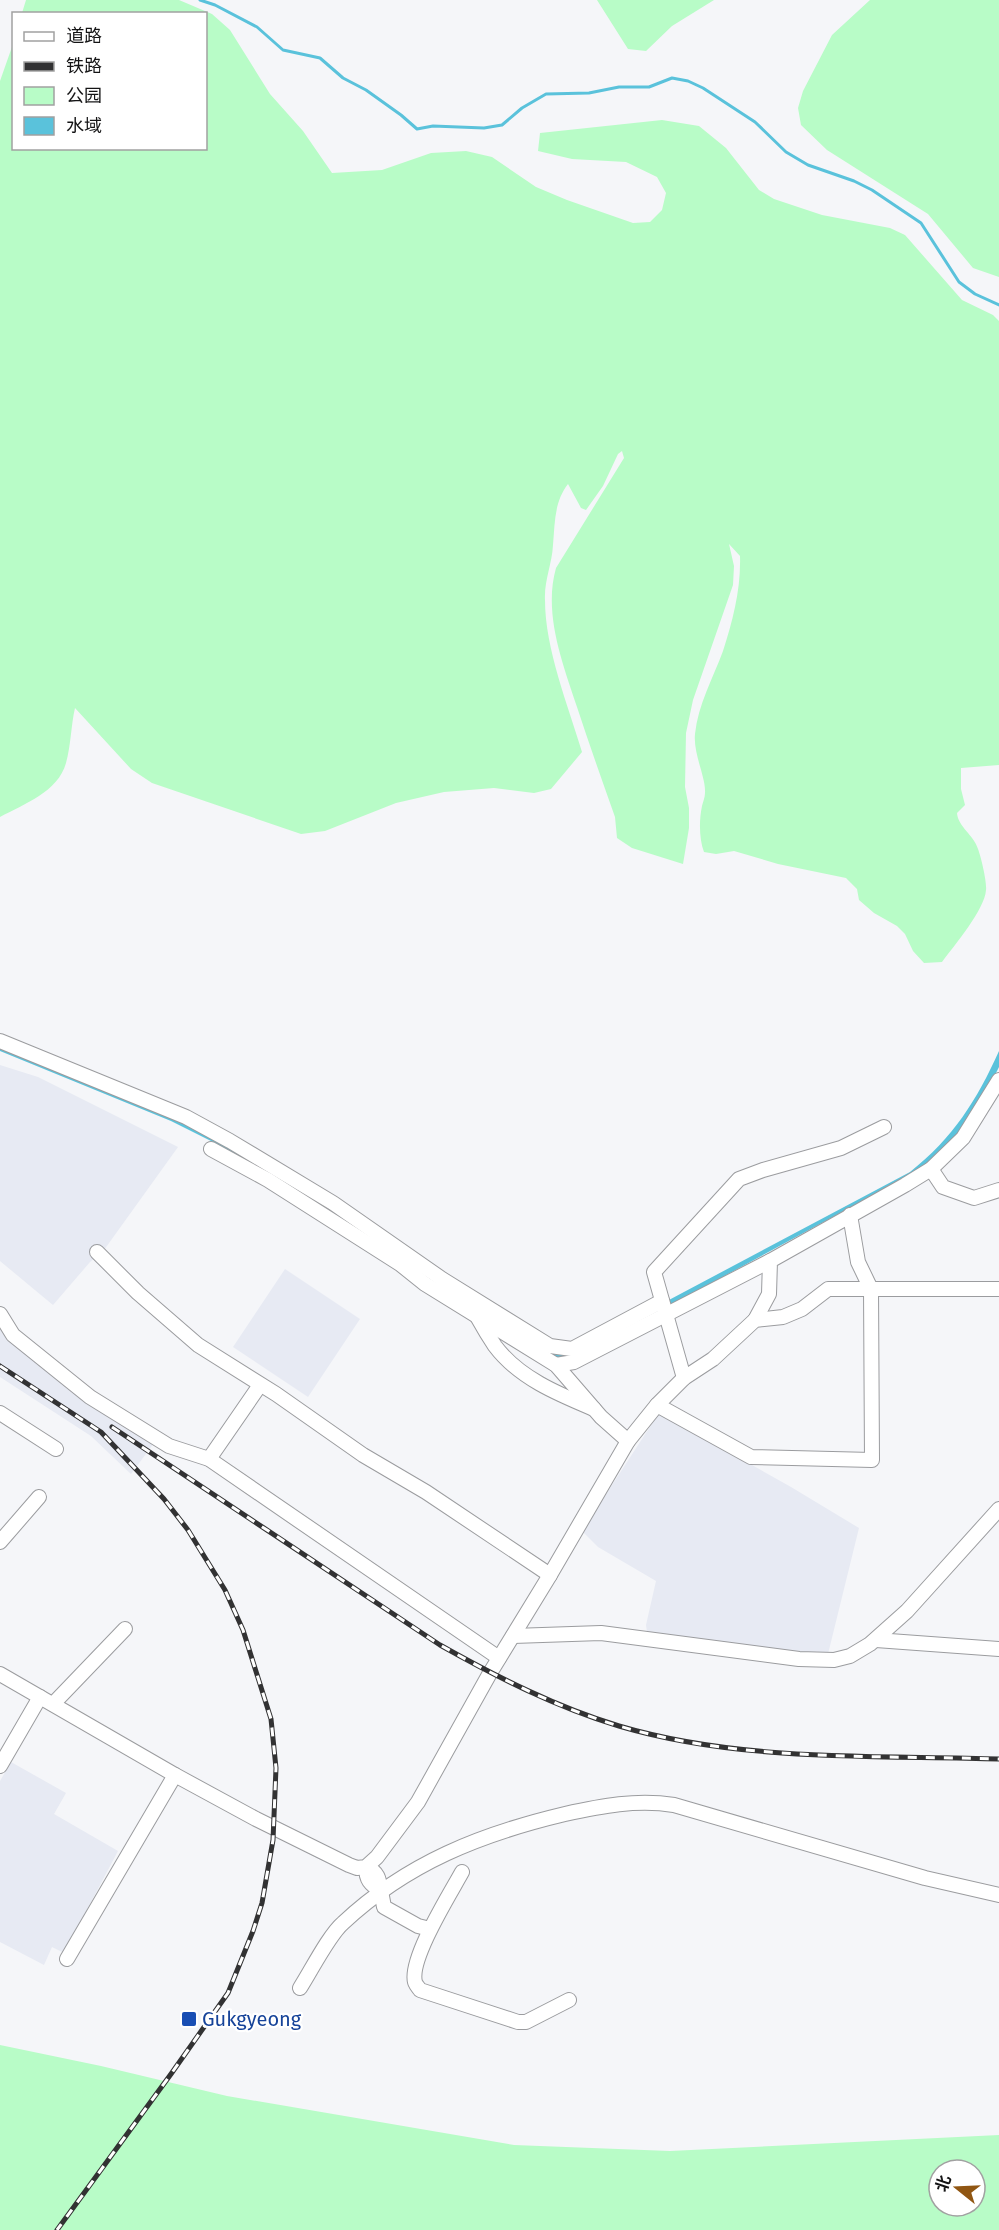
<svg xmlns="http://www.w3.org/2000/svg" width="999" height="2230" font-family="'Fira Sans','Noto Sans SC',sans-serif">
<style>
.built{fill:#e7eaf3}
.green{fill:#b8fcc7;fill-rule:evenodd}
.water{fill:#5ac2db}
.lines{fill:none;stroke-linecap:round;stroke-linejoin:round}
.stream{stroke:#5ac2db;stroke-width:3}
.minor-casing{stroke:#9b9c9f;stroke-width:16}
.minor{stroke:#fff;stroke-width:14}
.rail-casing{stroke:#323233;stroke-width:5}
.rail{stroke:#fff;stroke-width:3;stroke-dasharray:9;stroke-linecap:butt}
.transit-dot{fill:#1a4fb4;stroke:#fff;stroke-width:2}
.labels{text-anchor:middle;stroke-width:4.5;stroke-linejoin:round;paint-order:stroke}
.transit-label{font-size:20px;fill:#164399;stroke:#fff;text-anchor:start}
</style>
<rect width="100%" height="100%" fill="#f5f6f9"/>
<g class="built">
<path d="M0 1065 38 1077 178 1147 104 1250 90 1262 53 1305 0 1261Z"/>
<path d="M285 1269 360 1319 308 1397 233 1347Z"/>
<path d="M0 1321 154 1443 131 1474 91 1436 0 1377Z"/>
<path d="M659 1413 791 1487 859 1528 828 1654 820 1657 654 1635 647 1632 646 1625 656 1581 598 1547 582 1531Z"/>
<path d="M11 1762 66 1793 54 1814 118 1851 64 1953 52 1947 44 1965 0 1942V1781Z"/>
</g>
<g class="green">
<path d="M26 0H179L212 14 230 30 270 94 303 131 332 173 382 170 431 153 466 151 492 157 536 187 567 200 633 223 650 222 662 210 666 193 657 177 626 162 572 159 538 151 540 133 662 120 699 126 726 148 759 190 774 199 822 215 890 228 905 235 962 300 993 315 999 321V765L961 768V789L965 805 957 813C958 827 974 835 978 849 981 857 987 882 986 890 985 909 954 946 942 962L924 963 913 951 905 934 897 926 874 913 859 900 857 889 846 878 778 864 734 851 716 854 704 852C699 839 699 820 702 806 703 802 705 797 705 793 706 777 693 754 695 734 698 705 713 678 723 651 733 620 741 589 740 556L729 544 734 566 733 585 693 700 686 733 685 787 689 808V828L683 864 632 848 617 838 615 817C602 780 589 744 577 707 563 664 543 614 556 568L624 458 622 451 618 454 603 486 586 510 581 508 568 484C554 502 555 523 553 545 552 564 544 581 545 600 545 649 568 705 582 752L551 789 534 793 494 788 444 792 396 803 325 831 301 834 152 783 131 769 75 708C71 725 71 745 66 763 58 792 24 804 0 817V81L13 44 14 148H206V14L22 13Z"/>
<path d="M597 0H714L672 26 646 51 628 49Z"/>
<path d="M870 0H999V277L973 268 928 214 827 150 801 125 798 108 803 91 832 35Z"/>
<path d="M0 2045 101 2066 227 2096 514 2145 670 2151 999 2135V2230H0ZM939 2170H975V2206H939Z"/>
</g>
<path class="water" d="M0 1045 174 1117 273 1169 551 1349 603 1335 910 1172C953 1138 977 1100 999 1051V1067L991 1083 958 1134 923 1168 583 1353 558 1359 439 1286 330 1209 221 1146 171 1121 0 1051Z"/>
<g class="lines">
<path class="stream" d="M200 0 215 5 257 27 283 50 320 58 343 78 366 90 401 115 417 129 433 126 484 128 502 125 522 108 546 94 589 93 619 87H649L672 78 688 81 703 88 755 122 786 152 808 165 854 181 872 190 921 223 959 282 975 294 999 305"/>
<defs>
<g id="minor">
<path d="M0 1041 186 1117 230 1141 333 1203 442 1279 550 1346 572 1349 662 1301"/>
<path d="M931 1169 943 1187 974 1198 999 1190"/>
<path d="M97 1252 138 1293 198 1345 276 1394 363 1455 426 1492 550 1575"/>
<path d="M0 1314 13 1335 90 1397 169 1446 209 1459 499 1658"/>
<path d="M478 1318C483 1327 489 1337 495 1346 519 1378 558 1394 594 1409"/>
<path d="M755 1320 769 1294 770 1261 905 1185 931 1169 963 1138 999 1080"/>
<path d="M556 1365 574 1362 770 1261"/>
<path d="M684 1378 654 1272 739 1179 763 1170 841 1148 884 1127"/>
<path d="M657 1405 751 1457 872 1460 871 1289 858 1262 850 1215"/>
<path d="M0 1413 56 1449"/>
<path d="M628 1441 657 1405 684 1378 713 1359 755 1320 783 1317 802 1309 828 1289H999"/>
<path d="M209 1459 260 1385"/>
<path d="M0 1542 39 1497"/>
<path d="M513 1636 601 1633 799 1659 834 1660 850 1656 870 1644 907 1611 999 1509"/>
<path d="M876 1640 999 1649"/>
<path d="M0 1674 175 1775 256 1819 349 1865 357 1868 366 1867 377 1857 418 1802 490 1673 550 1575 628 1441 601 1417 556 1365 425 1284 400 1264 268 1180 211 1149"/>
<path d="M53 1704 125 1629"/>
<path d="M0 1766 40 1697"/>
<path d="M462 1872C450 1894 409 1959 415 1982 415 1984 419 1988 420 1990L518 2022H526L569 2000"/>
<path d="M381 1891C379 1878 378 1872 366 1867 366 1880 370 1884 381 1891L384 1907 418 1926 430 1929"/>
<path d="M67 1959 175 1775"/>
<path d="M300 1988C311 1971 329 1935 343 1923 407 1863 481 1834 565 1814 601 1806 637 1799 674 1805L925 1878 999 1895"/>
</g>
</defs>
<use href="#minor" class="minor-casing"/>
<use href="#minor" class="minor"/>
<defs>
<g id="rail">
<path d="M0 1366 101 1432 164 1499 188 1530 225 1590 243 1630 271 1719 276 1768 273 1840 262 1903 253 1931 228 1993 171 2074 57 2230"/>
<path d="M112 1427 440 1645C497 1677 556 1707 619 1726 741 1762 873 1755 999 1759"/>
</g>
</defs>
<use href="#rail" class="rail-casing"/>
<use href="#rail" class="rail"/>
</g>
<rect class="transit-dot" x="181" y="2011" width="16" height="16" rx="3"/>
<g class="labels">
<g class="transit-label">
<text x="202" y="2026">Gukgyeong</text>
</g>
</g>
<rect x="12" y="12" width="195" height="138" fill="#ffffff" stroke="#a1a1a1" stroke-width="1.5"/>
<rect x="24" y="32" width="30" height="9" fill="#ffffff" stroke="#a1a1a1" stroke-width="1.5"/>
<text x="66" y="42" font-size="18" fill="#141415">道路</text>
<rect x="24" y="62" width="30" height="9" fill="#323233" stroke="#a1a1a1" stroke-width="1.5"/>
<text x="66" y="72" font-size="18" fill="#141415">铁路</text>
<rect x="24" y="87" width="30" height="18" fill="#b8fcc7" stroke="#a1a1a1" stroke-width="1.5"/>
<text x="66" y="102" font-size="18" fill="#141415">公园</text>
<rect x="24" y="117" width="30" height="18" fill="#5ac2db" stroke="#a1a1a1" stroke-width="1.5"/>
<text x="66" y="132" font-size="18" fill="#141415">水域</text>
<g transform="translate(957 2188) rotate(288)"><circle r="28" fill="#ffffff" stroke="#a1a1a1" stroke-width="1.5"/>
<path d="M0-4.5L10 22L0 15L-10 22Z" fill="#905612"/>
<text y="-9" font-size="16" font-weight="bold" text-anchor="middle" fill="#141415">北</text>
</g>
</svg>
